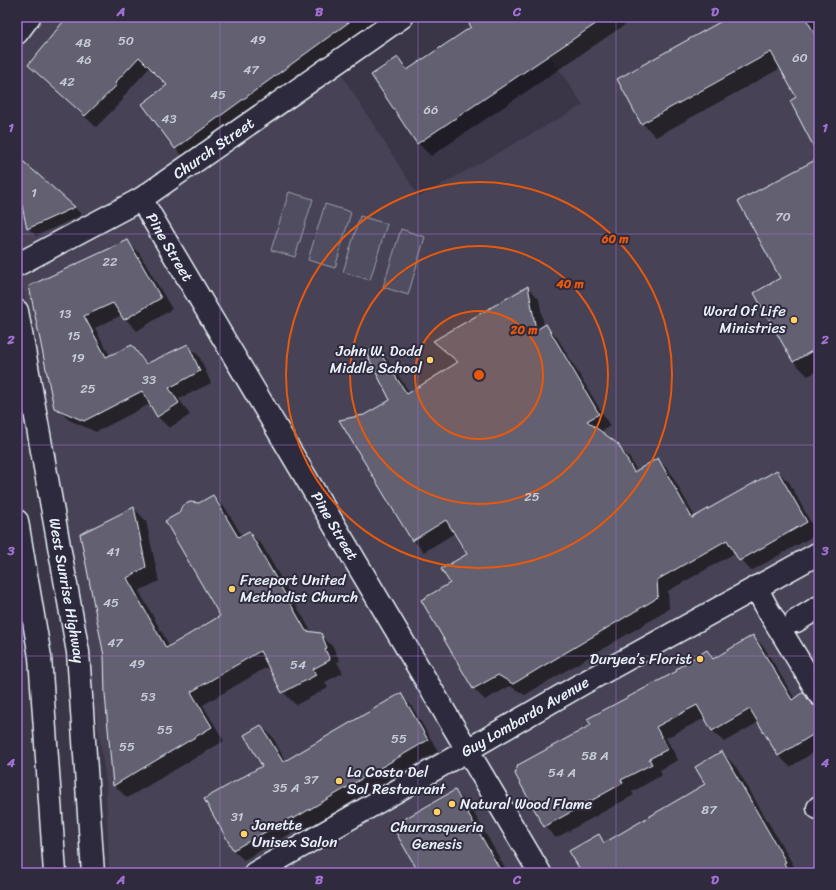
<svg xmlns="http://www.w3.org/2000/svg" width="836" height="890" font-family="Sriracha,sans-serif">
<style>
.built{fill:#464354}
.green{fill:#504e5f;stroke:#9ca0ac}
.shadow{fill:#0007}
.building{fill:#636171;stroke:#e8f1f8}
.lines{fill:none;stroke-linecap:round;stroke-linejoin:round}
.minor-casing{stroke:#e8f1f8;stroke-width:25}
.major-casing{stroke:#e8f1f8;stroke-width:25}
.highway-casing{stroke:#e8f1f8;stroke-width:25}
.minor{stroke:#2f2a3d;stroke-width:22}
.major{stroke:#2f2a3d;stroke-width:22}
.highway{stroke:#2f2a3d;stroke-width:22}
.grid{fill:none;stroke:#a171d3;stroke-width:1;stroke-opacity:0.55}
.ring{fill:none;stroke:#e8590c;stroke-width:2}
.poi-dot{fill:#ffd166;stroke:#2f2a3d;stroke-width:1.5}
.labels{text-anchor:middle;stroke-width:4;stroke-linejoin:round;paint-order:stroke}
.number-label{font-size:13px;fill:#c7cdd6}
.street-label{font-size:15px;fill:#e8f1f8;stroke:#2f2a3d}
.poi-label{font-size:15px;fill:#e8f1f8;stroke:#2f2a3d;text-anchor:start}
.centre{fill:#e8590c;stroke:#2f2a3d;stroke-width:2}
.ring-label{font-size:12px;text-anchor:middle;font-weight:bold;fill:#e8590c;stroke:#2f2a3d;stroke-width:4;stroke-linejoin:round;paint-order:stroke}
.neatline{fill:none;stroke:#a171d3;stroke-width:1.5}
.grid-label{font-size:13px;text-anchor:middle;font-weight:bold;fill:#a171d3}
</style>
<rect width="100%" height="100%" fill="#3a3648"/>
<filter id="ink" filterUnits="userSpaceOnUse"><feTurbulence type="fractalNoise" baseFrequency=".025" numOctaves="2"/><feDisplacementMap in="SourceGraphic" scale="8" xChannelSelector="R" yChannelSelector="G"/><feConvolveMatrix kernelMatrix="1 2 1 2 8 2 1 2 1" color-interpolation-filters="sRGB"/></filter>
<g filter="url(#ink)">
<path class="built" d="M17 17H406L340 72 419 197 583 105 524 17H819V873H109L106 782 70 539 17 255Z"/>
<g class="green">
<path d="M289 192 313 199 295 257 271 250Z"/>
<path d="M325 204 351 212 335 268 308 260Z"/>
<path d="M360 216 387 224 370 280 343 272Z"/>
<path d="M401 229 425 237 408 295 383 287Z"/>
</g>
<g class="shadow">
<path d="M69 17H372L375 22 186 159 175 148 169 85 150 67 123 97V100L96 127 29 65Z"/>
<path d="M466 17H634L635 18 431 156 418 143 372 75 398 58 409 70 473 27Z"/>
<path d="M719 17H811L819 32V152L798 98 781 68 656 137 642 123 722 22Z"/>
<path d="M17 157 75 208 82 215 36 236 28 228 17 178Z"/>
<path d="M819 159V345L797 358V360L819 348V370L808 376 793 361 781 279Z"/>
<path d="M127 241 139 253 172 309 137 331 122 315 95 328 110 356 132 346 148 364 188 345 199 356 211 383 179 399 190 415 169 428 157 416 150 404 96 432 69 420 55 406 30 286Z"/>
<path d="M528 287 539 299 544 326 545 325 557 337 610 426 600 432 629 457 637 471 657 459 669 470 695 517 777 471 789 482 817 534 751 571 735 553 668 591 669 608 665 612 525 695 510 686 485 700 474 689 423 601 451 584 468 554 455 533 424 552 413 540 365 416 392 400 376 349 388 360 410 393 458 363 434 341Z"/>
<path d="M213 496 226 509 242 536 249 532 262 545 312 633 320 634 333 647 340 661 337 662 343 673 325 682 328 688 296 705 283 692 269 666 203 705 224 741 127 798 114 785 106 694 134 508 146 521 159 581 139 591 170 647 221 616 199 505Z"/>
<path d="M753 636 764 647 795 699 803 693 815 706H819V749L790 767 779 756 759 722 724 742 713 731 705 718 666 738 678 760 660 770 662 775 632 792 634 795 556 838 545 827 516 774 707 652 715 659Z"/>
<path d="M401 695 411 705 438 751 305 829 302 827 244 860 233 850 205 800 264 766 261 726 272 736 286 762Z"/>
<path d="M722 752 736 767 798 873H583L598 835 606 843 706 784Z"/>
<path d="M455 791 470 806 508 873H420Z"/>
</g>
<g class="building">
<path d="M67 17H356L175 149 142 104 167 85 139 57 115 83 117 85 85 116 28 65Z"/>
<path d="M465 17H606L417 144 371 75 398 57 407 70 471 27Z"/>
<path d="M729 17H805L819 41V157L790 101 796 97 771 52 641 124 617 79Z"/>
<path d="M17 156 75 207 27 229 17 183Z"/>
<path d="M819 158V347L793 362 754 293 780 278 738 201Z"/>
<path d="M128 240 161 298 124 320 113 303 84 316 106 357 132 345 146 364 188 344 200 371 169 388 179 403 157 417 142 391 84 421 54 408 29 286Z"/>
<path d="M528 286 536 330 546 324 599 414 587 421 618 444 634 472 658 458 692 518 777 470 807 522 739 561 727 540 657 580 658 596 654 600 513 684 498 675 473 689 421 600 450 583 441 569 467 554 446 520 412 541 339 420 364 415 390 400 366 353 376 347 407 394 458 362 433 341Z"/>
<path d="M213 495 238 537 249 531 306 631 321 633 327 648 325 649 330 660 313 669 316 675 282 693 260 651 191 692 212 727 113 786 105 694 104 656 80 534 134 507 146 567 127 578 166 648 220 616 165 521 179 513 182 506 190 502 199 503Z"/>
<path d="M753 635 792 700 803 692 813 705 819 706V731L778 756 750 709 712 731 697 705 656 727 668 749 649 759 652 764 621 780 623 783 544 827 515 774 518 765 591 725 587 719 677 671 676 669 707 650 713 659Z"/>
<path d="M401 693 428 740 293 819 292 817 233 850 204 799 262 766 244 735 261 725 283 762Z"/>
<path d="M722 751 786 862 784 863 789 873H582L569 851 599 834 604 843 705 784 695 767Z"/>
<path d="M455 790 502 873H419L392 826Z"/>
</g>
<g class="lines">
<defs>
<g id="minor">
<path id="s1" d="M141 199 540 873"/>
<path id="s2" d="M17 265 141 199 402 17"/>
<path d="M756 587 768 610 819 694"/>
<path d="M796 621 819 607"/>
<path d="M818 808 819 807"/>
<path id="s3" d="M255 873 580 685 819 553"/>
</g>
<path id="major" d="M17 33 29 17"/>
<g id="highway">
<path id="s4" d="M17 311 78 652 93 873"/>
<path d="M17 521 40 657 55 873"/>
</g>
</defs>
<use href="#minor" class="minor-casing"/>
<use href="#major" class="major-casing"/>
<use href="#highway" class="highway-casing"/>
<use href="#minor" class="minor"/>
<use href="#major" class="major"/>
<use href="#highway" class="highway"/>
</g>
</g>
<path class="grid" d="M220 17V873M418 17V873M616 17V873M17 234H819M17 445H819M17 656H819"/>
<circle cx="479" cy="375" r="64" fill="#e8590c" fill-opacity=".12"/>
<g class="ring">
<circle cx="479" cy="375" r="64"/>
<circle cx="479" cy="375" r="129"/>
<circle cx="479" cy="375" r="193"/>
</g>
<g class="poi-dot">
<circle cx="794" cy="320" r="4"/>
<circle cx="430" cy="360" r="4"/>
<circle cx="232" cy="589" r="4"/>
<circle cx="700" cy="659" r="4"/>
<circle cx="339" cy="781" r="4"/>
<circle cx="452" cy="804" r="4"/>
<circle cx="437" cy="812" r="4"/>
<circle cx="244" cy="834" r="4"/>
</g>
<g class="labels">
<g class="number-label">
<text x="258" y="44">49</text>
<text x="126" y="45">50</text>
<text x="83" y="47">48</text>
<text x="800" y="62">60</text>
<text x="84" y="64">46</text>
<text x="251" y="74">47</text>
<text x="67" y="86">42</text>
<text x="218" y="99">45</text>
<text x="431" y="114">66</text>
<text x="169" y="123">43</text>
<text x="34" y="197">1</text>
<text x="783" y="221">70</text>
<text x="110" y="266">22</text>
<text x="65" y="318">13</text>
<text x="74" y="340">15</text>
<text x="78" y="362">19</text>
<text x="149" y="384">33</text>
<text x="88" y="393">25</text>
<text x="532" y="501">25</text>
<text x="113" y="556">41</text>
<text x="111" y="607">45</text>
<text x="115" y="647">47</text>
<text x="137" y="668">49</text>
<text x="298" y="669">54</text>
<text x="148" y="701">53</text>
<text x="165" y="734">55</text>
<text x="399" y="743">55</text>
<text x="127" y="751">55</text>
<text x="595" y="760">58 A</text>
<text x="562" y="777">54 A</text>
<text x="311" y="784">37</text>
<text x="286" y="792">35 A</text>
<text x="709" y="814">87</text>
<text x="237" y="821">31</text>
</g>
<g class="street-label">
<text dy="5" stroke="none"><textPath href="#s2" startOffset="229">Church Street</textPath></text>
<text dy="5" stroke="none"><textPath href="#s1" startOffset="56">Pine Street</textPath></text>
<text dy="5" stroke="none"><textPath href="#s1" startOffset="380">Pine Street</textPath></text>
<text dy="5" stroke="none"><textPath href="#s4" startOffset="284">West Sunrise Highway</textPath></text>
<text dy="5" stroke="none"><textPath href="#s3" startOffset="312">Guy Lombardo Avenue</textPath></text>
</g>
<g class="poi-label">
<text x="786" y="316" text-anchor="end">Word Of Life<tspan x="786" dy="17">Ministries</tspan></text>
<text x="422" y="356" text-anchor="end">John W. Dodd<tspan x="422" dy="17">Middle School</tspan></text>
<text x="240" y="585">Freeport United<tspan x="240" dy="17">Methodist Church</tspan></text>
<text x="692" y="664" text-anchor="end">Duryea’s Florist</text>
<text x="347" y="777">La Costa Del<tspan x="347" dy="17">Sol Restaurant</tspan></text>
<text x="460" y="809">Natural Wood Flame</text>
<text x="252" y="830">Janette<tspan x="252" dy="17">Unisex Salon</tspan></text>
<text x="437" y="832" text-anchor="middle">Churrasqueria<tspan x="437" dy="17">Genesis</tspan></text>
</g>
</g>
<circle cx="479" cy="375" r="6" class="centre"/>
<g class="ring-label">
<text x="615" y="243">60 m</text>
<text x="570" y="288">40 m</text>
<text x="524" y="334">20 m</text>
</g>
<rect width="836" height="890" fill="none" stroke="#2f2a3d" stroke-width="44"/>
<rect x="22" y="22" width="792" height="846" class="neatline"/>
<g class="grid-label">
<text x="121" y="16">A</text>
<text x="319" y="16">B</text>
<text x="517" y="16">C</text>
<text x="715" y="16">D</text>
<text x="11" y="132">1</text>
<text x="825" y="132">1</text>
<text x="11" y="344">2</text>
<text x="825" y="344">2</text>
<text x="11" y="555">3</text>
<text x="825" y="555">3</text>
<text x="11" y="767">4</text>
<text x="825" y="767">4</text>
<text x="121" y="884">A</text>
<text x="319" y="884">B</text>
<text x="517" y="884">C</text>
<text x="715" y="884">D</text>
</g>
</svg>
